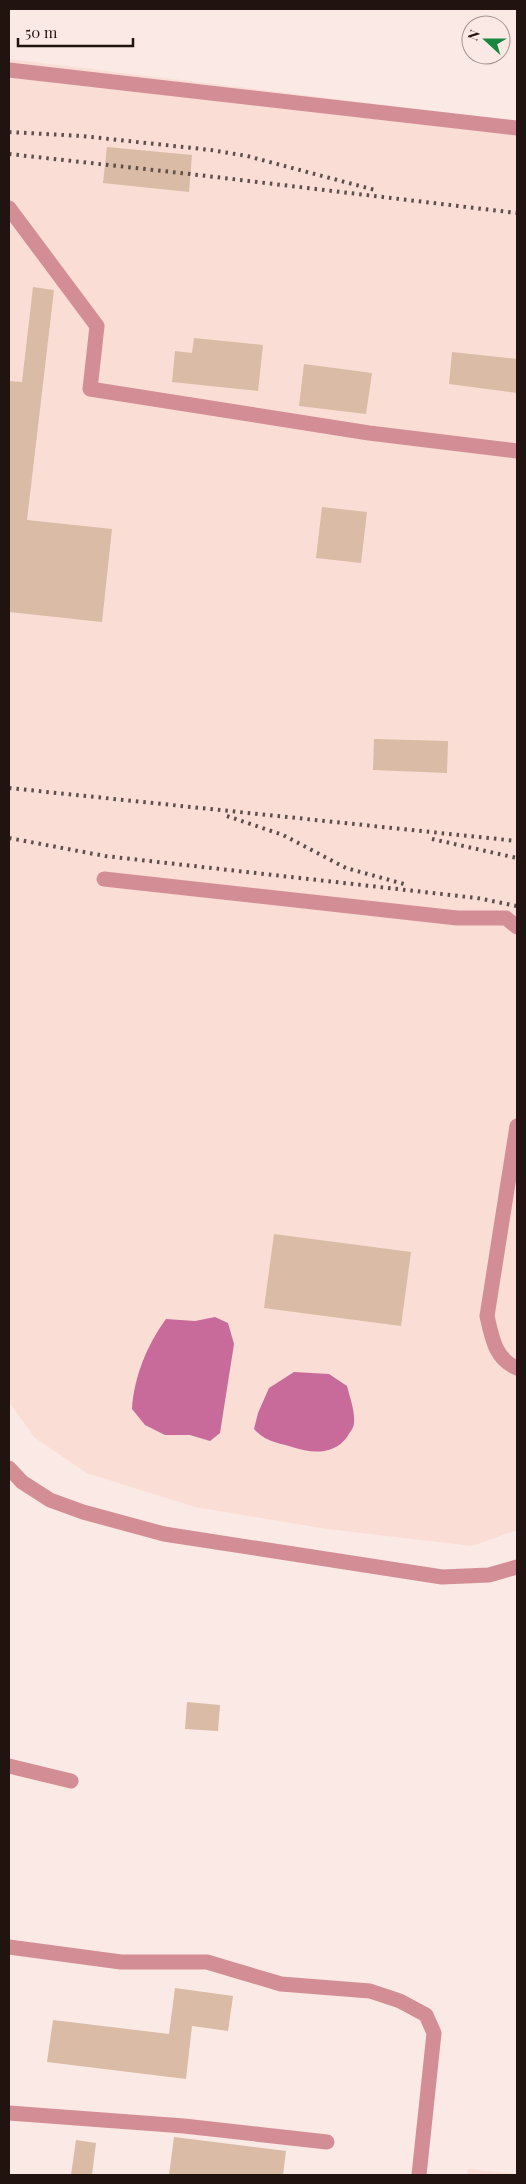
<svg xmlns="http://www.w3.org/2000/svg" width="526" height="2184" font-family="'Playfair Display',serif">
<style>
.built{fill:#faddd5}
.water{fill:#c86b9b}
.building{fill:#dabba5}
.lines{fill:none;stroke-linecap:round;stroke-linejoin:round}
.minor{stroke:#d38d95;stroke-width:15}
.rail{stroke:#5c4e4a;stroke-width:4;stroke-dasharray:2.5 5;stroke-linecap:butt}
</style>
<rect width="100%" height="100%" fill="#fae9e5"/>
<g class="built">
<path d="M9 59 517 121V1530L472 1546 328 1529 195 1507 87 1473 35 1438 9 1402Z"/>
<path d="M468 2169 517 2174V2175H467Z"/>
</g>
<g class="water">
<path d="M215 1317 228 1323 234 1344 220 1433 210 1441 190 1435H165L145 1425 132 1409C134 1377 147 1345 166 1319L195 1321Z"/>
<path d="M294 1372 329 1374 347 1386C350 1398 355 1411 354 1423 354 1428 349 1433 347 1437 333 1456 311 1453 292 1447 276 1442 266 1442 254 1429L258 1413 269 1388Z"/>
</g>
<g class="building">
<path d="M107 147 192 155 189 192 103 183Z"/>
<path d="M33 287 54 290 27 520 112 529 102 622 9 612V381L22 382Z"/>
<path d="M194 338 263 345 258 391 172 382 175 351 192 353Z"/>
<path d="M452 352 517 359V393L449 384Z"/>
<path d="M304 364 372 373 366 414 299 406Z"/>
<path d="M322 507 367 512 361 563 316 558Z"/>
<path d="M374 739 448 741 447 773 373 770Z"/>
<path d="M274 1234 411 1252 401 1326 264 1308Z"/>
<path d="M187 1702 220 1705 218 1731 185 1729Z"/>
<path d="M175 1988 233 1996 228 2031 192 2026 186 2079 47 2062 53 2020 169 2034Z"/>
<path d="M174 2137 286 2151 283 2175H169Z"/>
<path d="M76 2140 96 2143 92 2175H71Z"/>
</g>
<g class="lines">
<g class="minor">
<path d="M9 70 517 128"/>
<path d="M9 208 97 326 90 389 369 433 517 451"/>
<path d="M104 879 457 918H506L517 927"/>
<path d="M517 1126 487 1316C492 1338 495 1359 517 1368"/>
<path d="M9 1468 22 1482 50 1500 83 1512 164 1534 442 1577 489 1575 517 1567"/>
<path d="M9 1766 71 1781"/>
<path d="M9 1947 121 1962H207L281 1984 370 1991 400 2001 426 2015 434 2033 419 2175"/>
<path d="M9 2113 184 2126 327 2142"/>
</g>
<g class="rail">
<path d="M9 132 82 136 211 150 247 156 375 190"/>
<path d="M9 154 190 174 517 213"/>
<path d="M9 788 517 841"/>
<path d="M227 816 283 835 346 868 404 884"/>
<path d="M9 838 105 856 477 898 517 906"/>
<path d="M432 839 517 858"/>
</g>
</g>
<rect width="526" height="2184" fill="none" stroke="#211410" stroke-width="20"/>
<g transform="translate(486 40) rotate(291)"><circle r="24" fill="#fae9e5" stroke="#a39490"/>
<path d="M0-4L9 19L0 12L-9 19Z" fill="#1a873e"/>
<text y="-8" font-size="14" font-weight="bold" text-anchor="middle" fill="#211410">N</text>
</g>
<path d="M18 38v8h115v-8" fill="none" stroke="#211410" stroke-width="2.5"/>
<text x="25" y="38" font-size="15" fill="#211410" stroke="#fae9e5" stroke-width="4" paint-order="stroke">50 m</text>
</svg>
